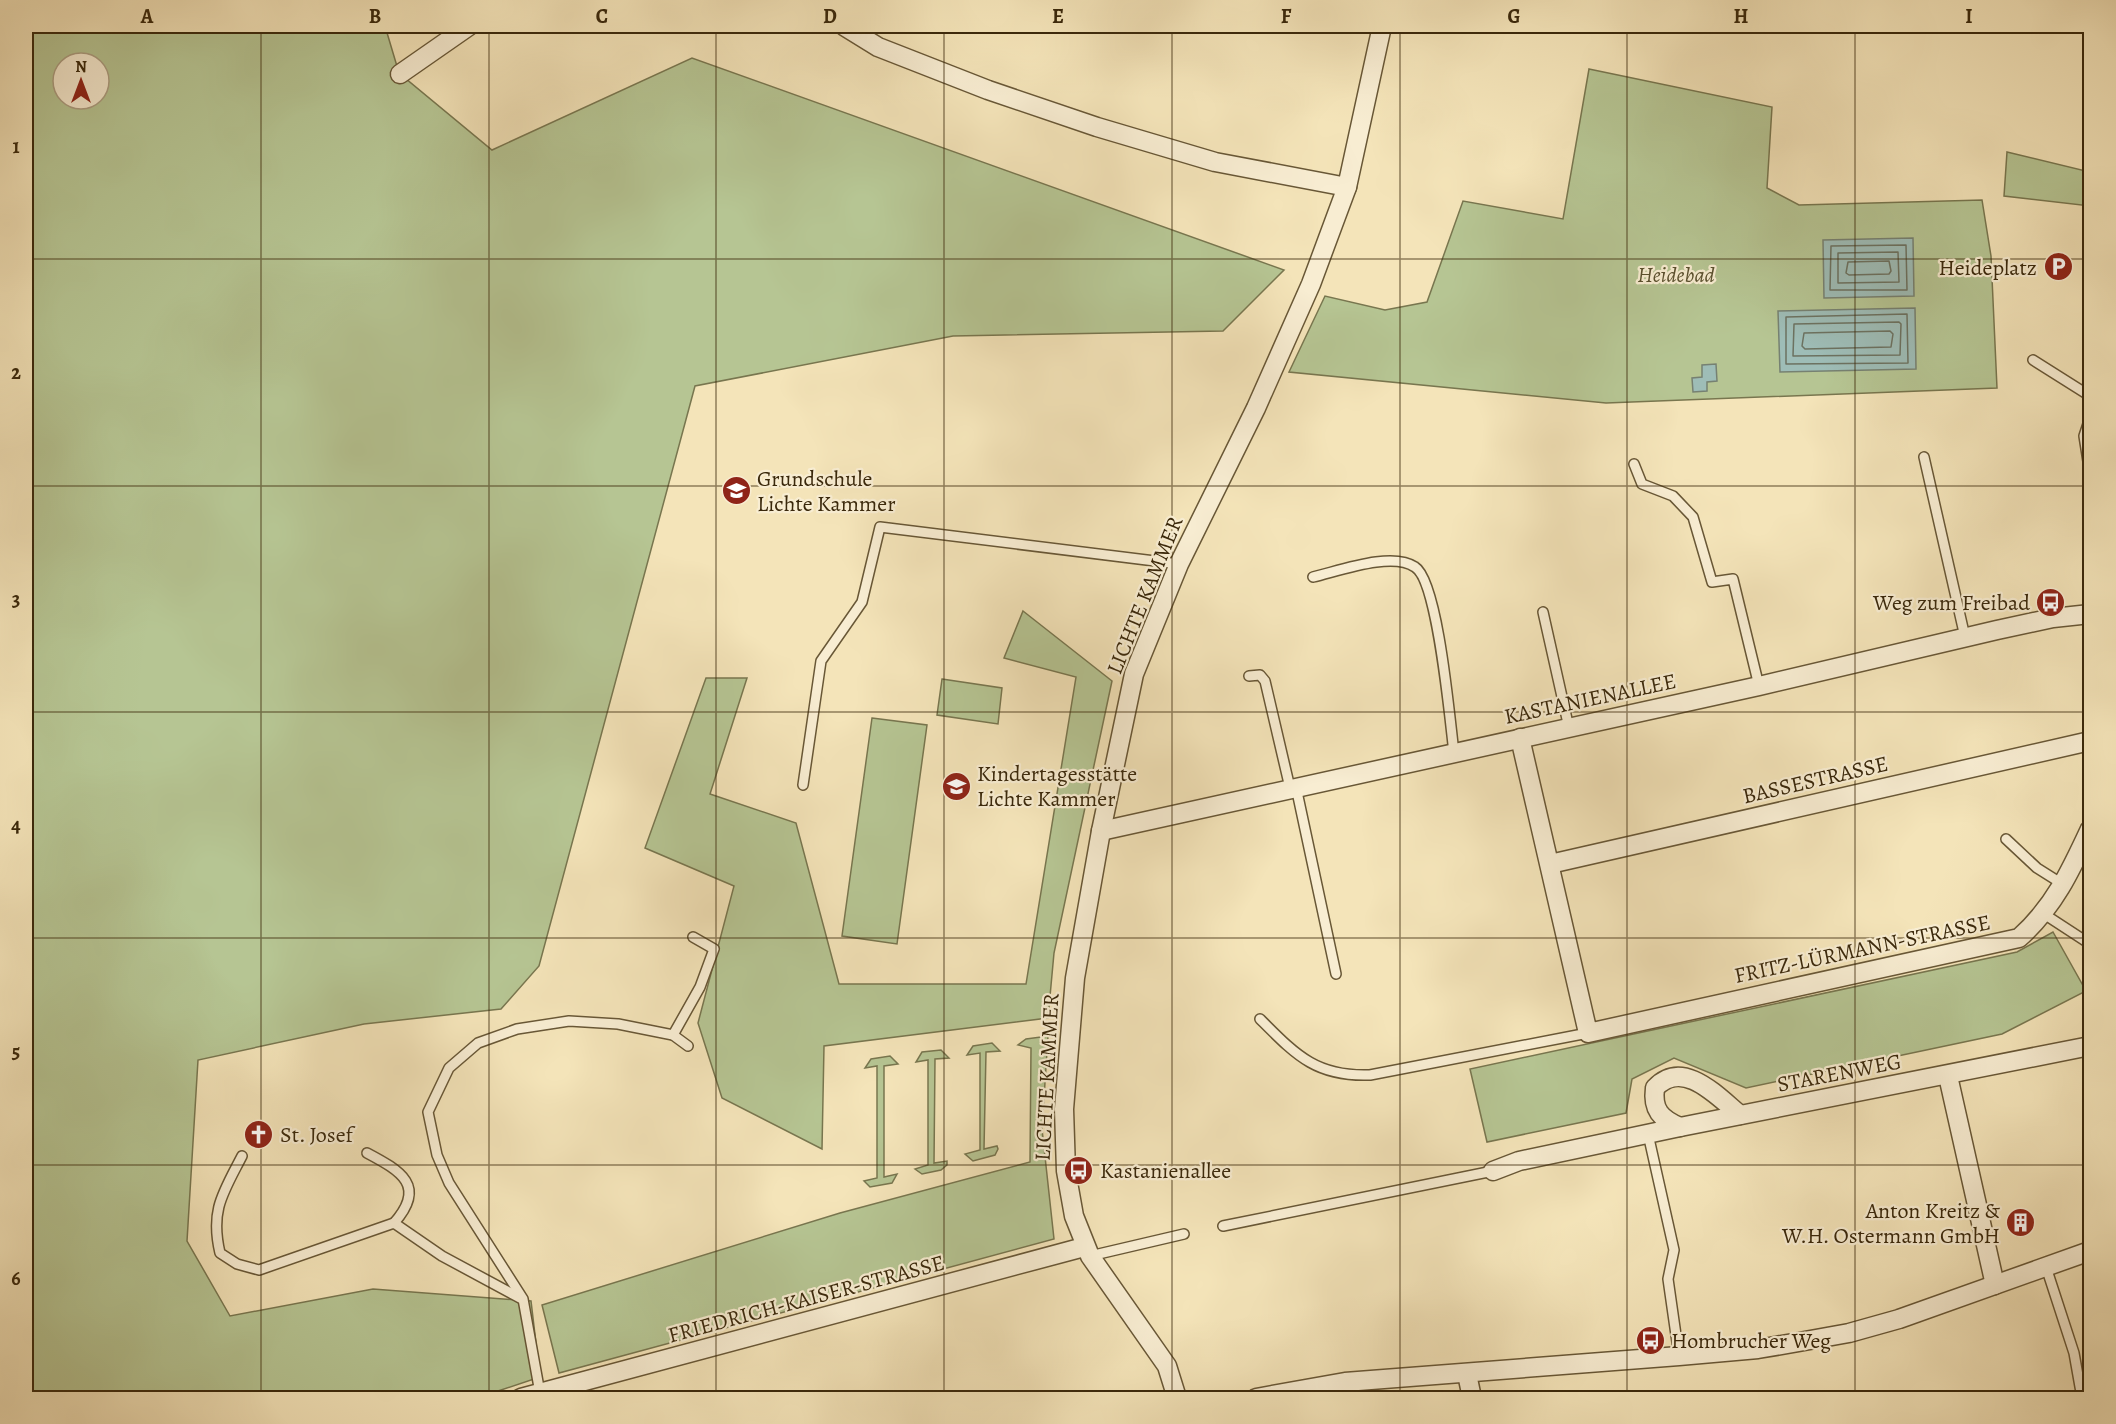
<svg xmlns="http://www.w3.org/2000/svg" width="2116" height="1424" font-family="Alegreya,serif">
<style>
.green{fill:#b6c593;stroke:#78764f;stroke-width:1.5;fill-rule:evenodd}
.water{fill:#9ebdb7;stroke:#768172;stroke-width:1.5}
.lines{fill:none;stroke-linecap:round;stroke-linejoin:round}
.shore{stroke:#6c7261;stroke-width:1.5}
.lane-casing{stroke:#685736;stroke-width:12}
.street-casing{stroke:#685736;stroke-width:21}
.lane{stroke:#f8edd2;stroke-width:9}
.street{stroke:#f8edd2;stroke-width:18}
.grid{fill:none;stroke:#3a280b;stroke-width:1.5;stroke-opacity:0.55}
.labels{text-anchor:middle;stroke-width:4.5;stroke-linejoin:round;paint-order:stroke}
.poi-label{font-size:22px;fill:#3a280b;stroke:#f8edd2;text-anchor:start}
.park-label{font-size:22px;font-style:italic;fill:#594f2d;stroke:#f8edd2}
.street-label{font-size:22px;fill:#3a280b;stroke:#f8edd2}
.neatline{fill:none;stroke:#3a280b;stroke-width:2}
.grid-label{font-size:20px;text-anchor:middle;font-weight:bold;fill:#3a280b}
</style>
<rect width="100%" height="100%" fill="#f4e4b9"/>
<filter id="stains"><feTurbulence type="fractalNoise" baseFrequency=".00333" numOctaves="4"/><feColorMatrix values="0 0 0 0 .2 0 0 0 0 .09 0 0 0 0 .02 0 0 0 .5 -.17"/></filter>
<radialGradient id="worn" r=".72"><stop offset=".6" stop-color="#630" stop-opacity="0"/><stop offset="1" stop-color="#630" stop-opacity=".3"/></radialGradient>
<g class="green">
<path d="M26 26H385L399 73 492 150 692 58 1284 270 1223 331 953 336 695 386 539 966 501 1009 364 1024 198 1060 187 1241 230 1316 373 1289 531 1301 540 1377 492 1393 486 1398H26ZM63 63H99V99H63Z"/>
<path d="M1589 69 1772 107 1767 188 1799 205 1982 200 1991 256 1997 388 1606 403 1289 372 1325 296 1385 310 1427 302 1463 201 1563 219Z"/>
<path d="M2007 152 2090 172V206L2004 196Z"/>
<path d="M1023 611 1112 681 1054 953 1048 1018 824 1046 822 1149 722 1098 698 1023 734 886 645 848 706 678H747L710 794 796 823 839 984H1026L1076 677 1004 658Z"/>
<path d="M942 679 1002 688 998 724 937 715Z"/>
<path d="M872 718 927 725 897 944 842 936Z"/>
<path d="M2053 932 2086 991 2002 1034 1746 1088 1674 1058 1632 1079 1626 1113 1487 1142 1470 1069 2017 952Z"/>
<path d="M1048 1036 1042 1129 1054 1239 559 1373 542 1305 840 1213 1030 1162 1031 1048 1018 1045 1026 1039Z"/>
<path d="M992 1043 1000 1051 986 1052 984 1149 997 1146 998 1149 995 1155 973 1161 965 1154 980 1150V1053L967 1055 973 1046Z"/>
<path d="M941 1050 949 1058 935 1059 934 1163 947 1161V1165L941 1170 922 1174 915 1169 928 1165V1060L916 1062 922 1052Z"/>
<path d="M890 1056 898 1064 884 1066V1177L897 1174 892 1183 870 1187 864 1181 877 1178V1066L865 1068 871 1059Z"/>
</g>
<g class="water">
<path d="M1913 238 1914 296 1824 298 1823 240Z"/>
<path d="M1915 308 1916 369 1780 372 1778 311Z"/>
<path d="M1716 364 1717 381 1707 382V391L1693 392 1692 378 1702 377V365Z"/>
</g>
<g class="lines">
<g class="shore">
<path d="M1906 245 1907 290H1830L1831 246Z"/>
<path d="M1898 252 1899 282 1838 283V253Z"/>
<path d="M1889 261 1891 271 1889 274 1849 275 1846 273 1848 262Z"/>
<path d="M1907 314 1908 363 1786 364V317Z"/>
<path d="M1899 322 1901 324 1900 355 1793 356 1794 324Z"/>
<path d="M1890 331 1893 334 1891 347 1805 349 1802 346 1804 333Z"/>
</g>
<defs>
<g id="lane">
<path d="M2033 360 2090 396"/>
<path d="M2090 418 2084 436 2090 474"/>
<path d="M1924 457 1965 637"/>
<path d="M1634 464 1642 484 1673 496 1693 517 1712 582 1733 579 1759 686"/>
<path d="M1313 577C1339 571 1392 551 1415 567 1438 581 1450 721 1454 753"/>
<path d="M1543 612 1569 728"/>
<path d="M1249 676 1260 675 1265 681 1290 788"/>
<path d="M803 785 821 661 862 602 880 527 1179 564"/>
<path d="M1296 787 1336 974"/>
<path d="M2006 839 2037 868 2064 885"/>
<path d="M2044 914 2090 944"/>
<path d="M1260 1019C1296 1055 1316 1077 1370 1075L1588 1033"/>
<path d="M673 1035 700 987 714 949 693 937"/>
<path d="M1648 1134 1674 1250 1668 1279 1679 1356"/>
<path d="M367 1153C401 1171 427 1186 394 1223"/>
<path d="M242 1156C223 1193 210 1210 220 1253L237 1264 259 1270 394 1223 442 1256 520 1298"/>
<path d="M1223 1226 1493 1171"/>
<path d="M1090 1256 1184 1234"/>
<path d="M2046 1267 2074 1353 2082 1398"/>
<path d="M540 1393 523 1299 449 1183 437 1155 428 1112 449 1068 478 1043 517 1029 569 1021 618 1024 673 1035 688 1046"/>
</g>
<g id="street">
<path d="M844 26 878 47 988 90 1097 127 1215 162 1347 187"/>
<path d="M400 74 469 26"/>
<path d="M1520 738 1588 1033 2019 938C2054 907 2071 870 2090 829"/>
<path d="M1101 831 1759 686 1997 630 2053 618 2090 614"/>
<path d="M1550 864 2090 741"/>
<path d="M1948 1076 1995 1285"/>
<path d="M1680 1127C1661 1119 1652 1110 1655 1088 1683 1058 1717 1096 1740 1115"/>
<path d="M1493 1171 1519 1161 1680 1127 2090 1046"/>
<path d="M1467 1374 1472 1398"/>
<path d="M521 1398 1084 1247"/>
<path d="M1177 1398 1167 1366 1090 1256 1074 1216 1066 1171 1064 1109 1075 978 1101 831 1134 674 1179 564 1256 408 1311 284 1347 187 1382 26"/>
<path d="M1256 1398 1345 1382 1679 1356 1758 1349 1799 1342 1849 1333 1899 1319 2090 1251"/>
</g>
</defs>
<use href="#lane" class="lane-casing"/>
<use href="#street" class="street-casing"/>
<use href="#lane" class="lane"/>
<use href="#street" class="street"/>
</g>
<path class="grid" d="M261 26V1398M489 26V1398M716 26V1398M944 26V1398M1172 26V1398M1400 26V1398M1627 26V1398M1855 26V1398M26 259H2090M26 486H2090M26 712H2090M26 938H2090M26 1165H2090"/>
<defs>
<symbol id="parking-disc" viewBox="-11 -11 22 22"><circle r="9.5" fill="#8f2418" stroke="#f8edd2"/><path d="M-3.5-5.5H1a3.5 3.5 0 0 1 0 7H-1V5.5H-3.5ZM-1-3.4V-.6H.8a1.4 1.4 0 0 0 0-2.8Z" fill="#fff"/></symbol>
<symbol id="school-disc" viewBox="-11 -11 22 22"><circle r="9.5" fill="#8f2418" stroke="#f8edd2"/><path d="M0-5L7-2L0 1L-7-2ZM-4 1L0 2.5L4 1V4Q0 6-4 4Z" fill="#fff"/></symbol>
<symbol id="bus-disc" viewBox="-11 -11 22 22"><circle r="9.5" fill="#8f2418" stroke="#f8edd2"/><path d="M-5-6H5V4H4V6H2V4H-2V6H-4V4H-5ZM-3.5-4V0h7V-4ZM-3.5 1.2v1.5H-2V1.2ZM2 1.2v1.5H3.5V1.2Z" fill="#fff"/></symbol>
<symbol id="church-disc" viewBox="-11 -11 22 22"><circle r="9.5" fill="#8f2418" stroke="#f8edd2"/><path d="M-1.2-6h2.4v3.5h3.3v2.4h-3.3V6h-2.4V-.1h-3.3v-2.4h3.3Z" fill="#fff"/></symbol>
<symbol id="building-disc" viewBox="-11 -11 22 22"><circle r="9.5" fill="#8f2418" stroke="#f8edd2"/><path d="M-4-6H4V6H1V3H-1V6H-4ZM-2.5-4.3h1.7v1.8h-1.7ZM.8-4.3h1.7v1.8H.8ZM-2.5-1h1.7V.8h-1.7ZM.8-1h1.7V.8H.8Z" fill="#fff"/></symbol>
</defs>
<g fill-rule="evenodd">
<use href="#parking-disc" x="2042" y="250" width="33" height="33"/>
<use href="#school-disc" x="720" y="474" width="33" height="33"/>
<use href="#bus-disc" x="2034" y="586" width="33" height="33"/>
<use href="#school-disc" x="940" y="770" width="33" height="33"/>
<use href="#church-disc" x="242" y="1118" width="33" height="33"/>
<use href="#bus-disc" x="1062" y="1154" width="33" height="33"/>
<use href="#building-disc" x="2004" y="1206" width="33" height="33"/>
<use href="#bus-disc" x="1634" y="1324" width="33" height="33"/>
</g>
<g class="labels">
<g class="poi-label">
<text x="2037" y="275" text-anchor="end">Heideplatz</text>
<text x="757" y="486">Grundschule<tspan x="757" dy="25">Lichte Kammer</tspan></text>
<text x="2030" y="610" text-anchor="end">Weg zum Freibad</text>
<text x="977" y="781">Kindertagesstätte<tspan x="977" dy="25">Lichte Kammer</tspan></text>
<text x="280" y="1142">St. Josef</text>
<text x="1100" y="1178">Kastanienallee</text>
<text x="2000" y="1218" text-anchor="end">Anton Kreitz &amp;<tspan x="2000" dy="25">W.H. Ostermann GmbH</tspan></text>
<text x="1671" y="1348">Hombrucher Weg</text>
</g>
<g class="park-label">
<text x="1676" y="282">Heidebad</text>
</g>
<g class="street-label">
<text transform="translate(1144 595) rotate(-68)" y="8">LICHTE KAMMER</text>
<text transform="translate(1590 698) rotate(-12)" y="8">KASTANIENALLEE</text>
<text transform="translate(1815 779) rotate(-13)" y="8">BASSESTRASSE</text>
<text transform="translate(1862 948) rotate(-12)" y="8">FRITZ-LÜRMANN-STRASSE</text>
<text transform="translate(1839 1072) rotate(-11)" y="8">STARENWEG</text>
<text transform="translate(1046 1077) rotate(-87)" y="8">LICHTE KAMMER</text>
<text transform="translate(806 1298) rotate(-15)" y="8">FRIEDRICH-KAISER-STRASSE</text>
</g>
</g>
<rect width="2116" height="1424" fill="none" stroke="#f4e4b9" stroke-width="66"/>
<g transform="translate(81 81)"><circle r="28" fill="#f8edd2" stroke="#ac9e82" stroke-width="1.5"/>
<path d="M0-4.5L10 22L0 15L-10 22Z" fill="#8f2418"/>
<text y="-9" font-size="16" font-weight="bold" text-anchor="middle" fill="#3a280b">N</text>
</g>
<rect x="33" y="33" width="2050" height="1358" class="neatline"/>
<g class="grid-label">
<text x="147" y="23">A</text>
<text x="375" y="23">B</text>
<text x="602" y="23">C</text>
<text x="830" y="23">D</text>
<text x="1058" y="23">E</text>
<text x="1286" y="23">F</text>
<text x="1514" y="23">G</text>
<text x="1741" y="23">H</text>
<text x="1969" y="23">I</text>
<text x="16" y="153">1</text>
<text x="16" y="379">2</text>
<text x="16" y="606">3</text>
<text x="16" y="832">4</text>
<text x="16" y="1058">5</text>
<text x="16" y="1285">6</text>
</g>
<rect width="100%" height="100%" filter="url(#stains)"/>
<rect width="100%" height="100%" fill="url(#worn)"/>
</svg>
